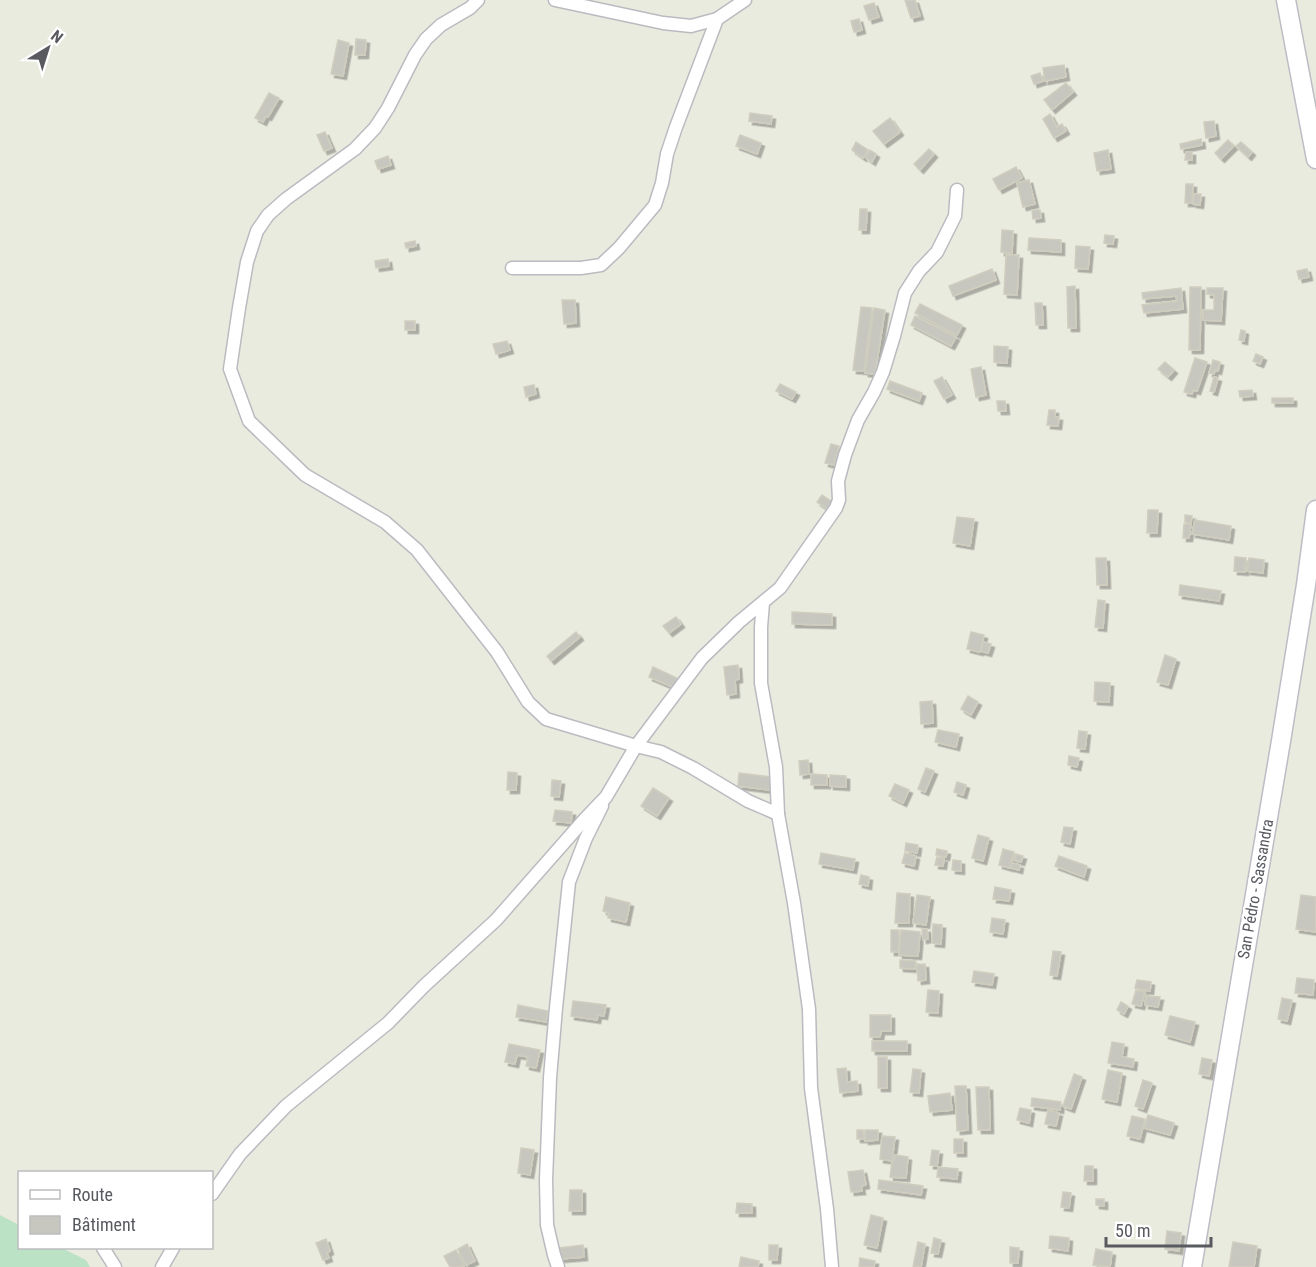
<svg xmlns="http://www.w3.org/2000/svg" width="1316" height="1267" font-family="'Roboto Condensed',sans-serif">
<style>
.green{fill:#bce2c6}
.building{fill:#c8c7bf;stroke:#cfcebe;stroke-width:1.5;filter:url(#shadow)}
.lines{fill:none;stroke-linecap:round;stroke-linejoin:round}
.minor-casing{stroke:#babbc1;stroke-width:15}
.secondary-casing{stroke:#bcbdc5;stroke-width:21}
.minor{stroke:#fff;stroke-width:12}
.secondary{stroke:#fff;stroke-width:18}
.labels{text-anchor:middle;stroke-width:5;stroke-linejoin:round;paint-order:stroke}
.street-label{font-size:16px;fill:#585a60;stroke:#fff}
</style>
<defs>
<filter id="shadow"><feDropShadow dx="3.5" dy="3.5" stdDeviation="0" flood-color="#0004"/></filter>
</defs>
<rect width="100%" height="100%" fill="#eaebdf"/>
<path class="green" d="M0 1215 19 1225 20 1248H62L86 1260 90 1267H0Z"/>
<g class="building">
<path d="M905 0H915L920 16 911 18Z"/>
<path d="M874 3 879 17 869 20 864 6Z"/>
<path d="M859 19 862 30 854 32 851 21Z"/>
<path d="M356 39 366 40 365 55H355Z"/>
<path d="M338 40 349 43 343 76 331 74Z"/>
<path d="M1064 65 1066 77 1045 81 1043 68Z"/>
<path d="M1040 73 1043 81 1034 84 1031 76Z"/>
<path d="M1066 83 1073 92 1052 110 1044 100Z"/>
<path d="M269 93 279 98 268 117 266 116 263 122 255 118Z"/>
<path d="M750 113 772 116 771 124 749 121Z"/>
<path d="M1050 114 1057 127 1062 124 1066 131 1054 138 1043 119Z"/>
<path d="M890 118 900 132 884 144 873 131Z"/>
<path d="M1214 121 1216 136 1206 138 1204 122Z"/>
<path d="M325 132 332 148 324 151 317 135Z"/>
<path d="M740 135 761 143 757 154 736 146Z"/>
<path d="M1201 139 1202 145 1181 149 1180 144Z"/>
<path d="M1228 140 1234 146 1221 159 1215 153Z"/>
<path d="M856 142 868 150 863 158 852 150Z"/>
<path d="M1241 142 1252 152 1248 157 1236 146Z"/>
<path d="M929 149 934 154 920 170 914 164Z"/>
<path d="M870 150 876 154 872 162 866 158Z"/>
<path d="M1108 150 1111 169 1097 171 1094 153Z"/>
<path d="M1186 152H1192V160H1185Z"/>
<path d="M388 156 391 165 378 169 375 161Z"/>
<path d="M1016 167 1022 178 999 190 993 179Z"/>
<path d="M1029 180 1035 204 1023 207 1017 183Z"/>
<path d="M1186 184H1193L1192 203H1185Z"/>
<path d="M1194 194H1201L1200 205 1193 204Z"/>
<path d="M860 209H867L866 230H859Z"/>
<path d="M1032 210H1040L1041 218 1033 219Z"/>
<path d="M1002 230 1013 231 1012 253 1001 252Z"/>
<path d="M1105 235 1114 236 1113 244 1104 243Z"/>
<path d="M1029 238 1061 240V252L1028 250Z"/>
<path d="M415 241 416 246 406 248 405 243Z"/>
<path d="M1076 246 1090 247 1088 269 1075 268Z"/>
<path d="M1006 255H1019L1017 295 1004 294Z"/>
<path d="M388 259 389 266 376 268 375 261Z"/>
<path d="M992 269 996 280 953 296 949 286Z"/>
<path d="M1307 269 1309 277 1299 279 1297 271Z"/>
<path d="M1075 286 1076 328H1068L1067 287Z"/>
<path d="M1190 287H1201L1200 350H1189Z"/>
<path d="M1181 288 1183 309 1144 313 1142 305 1177 301 1176 296 1143 299 1142 293Z"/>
<path d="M1207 288H1223L1221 321 1203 320V310H1214V295L1207 294Z"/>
<path d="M562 300H575L576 323 564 324Z"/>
<path d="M1035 303H1042L1043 325H1036Z"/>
<path d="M920 304 962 325 957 335 915 313Z"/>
<path d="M861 307 872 308 864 371 853 370Z"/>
<path d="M874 308 885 310 875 374 865 373Z"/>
<path d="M915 316 956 337 951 346 911 325Z"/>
<rect x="405" y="321" width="10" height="9"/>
<path d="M1241 330 1245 331 1244 341 1239 340Z"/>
<path d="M507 341 510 350 496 354 493 344Z"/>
<path d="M994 346 1008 347 1007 363 994 362Z"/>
<path d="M1256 354 1263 357 1260 364 1253 361Z"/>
<path d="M1195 358 1207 362 1197 391 1193 390 1192 394 1184 392Z"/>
<path d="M1213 360 1220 362 1218 371 1215 370 1214 374 1209 373Z"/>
<path d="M1165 362 1174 370 1168 377 1158 369Z"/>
<path d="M981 367 986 395 976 397 971 369Z"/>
<path d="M942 377 952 395 944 399 934 381Z"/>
<path d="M1214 377 1218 378 1214 392 1210 391Z"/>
<path d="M890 381 922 393 919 401 887 389Z"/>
<path d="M780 384 796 392 792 399 776 391Z"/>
<path d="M534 385 536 394 526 397 524 387Z"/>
<path d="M1252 390 1253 396 1240 397 1239 391Z"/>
<rect x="1272" y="398" width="21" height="5"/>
<path d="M997 401H1005L1006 411H998Z"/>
<path d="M1049 410H1055V417H1059L1058 426 1047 425Z"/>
<path d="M831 444 839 446 834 465 825 463Z"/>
<path d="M822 495 834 503 829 510 817 502Z"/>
<path d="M1148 510H1158L1157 533H1147Z"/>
<path d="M1185 515 1192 516 1191 523 1185 522Z"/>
<path d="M957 517 974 519 970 546 953 543Z"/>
<path d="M1195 520 1231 526 1229 540 1192 534Z"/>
<path d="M1184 524H1191L1189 538H1183Z"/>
<path d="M1235 557 1246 558 1245 572 1234 571Z"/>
<path d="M1096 558H1106L1107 585H1097Z"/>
<path d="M1249 558 1264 560 1263 573 1247 571Z"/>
<path d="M1180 585 1221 591 1219 601 1179 595Z"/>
<path d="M1098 600 1105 601 1103 628 1095 627Z"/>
<path d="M792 612 832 614V625L792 624Z"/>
<path d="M676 617 681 624 669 633 663 626Z"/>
<path d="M576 632 580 637 551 661 547 656Z"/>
<path d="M971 632 984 635 980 652 967 649Z"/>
<path d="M983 642 991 644 988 653 981 651Z"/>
<path d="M1165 655 1176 659 1168 685 1157 682Z"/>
<path d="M738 665 739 679 735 680 736 694 727 695 724 667Z"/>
<path d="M653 667 679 679 675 688 649 677Z"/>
<path d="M1095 682 1110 683 1109 702 1094 701Z"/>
<path d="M968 696 978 702 971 715 961 709Z"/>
<path d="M932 701 933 723 921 724 920 702Z"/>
<path d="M938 730 959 734 956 747 935 742Z"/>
<path d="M1079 731 1087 732 1085 749 1077 748Z"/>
<path d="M1069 756 1079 758 1077 767 1068 765Z"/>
<path d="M808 760 809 774 800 775 799 761Z"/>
<path d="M926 768 934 771 925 792 918 789Z"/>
<path d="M508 772 517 773 516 790H507Z"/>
<path d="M739 773 771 777 770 790 738 786Z"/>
<path d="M811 774 827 775V785H811Z"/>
<path d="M830 775 846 776V787L830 786Z"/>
<path d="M552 780 561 781 559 797 551 796Z"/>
<path d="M957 782 966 785 963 795 954 792Z"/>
<path d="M895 784 909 790 903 803 889 796Z"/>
<path d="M653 788 669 798 657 816 641 806Z"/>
<path d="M555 810 572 812 571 823 553 821Z"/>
<path d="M1064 827 1073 828 1070 844 1061 842Z"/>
<path d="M978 835 989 838 983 861 972 858Z"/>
<path d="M906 843 918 845 917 853 905 851Z"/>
<path d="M937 849 947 851 946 857 936 855Z"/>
<path d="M1003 849 1014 852 1010 868 999 865Z"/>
<path d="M821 853 855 859 853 870 819 864Z"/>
<path d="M905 853 916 856 914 866 902 863Z"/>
<path d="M1016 854 1023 856 1021 862 1014 860Z"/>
<path d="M1059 856 1087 866 1084 877 1055 866Z"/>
<path d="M937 857 944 859 943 866 935 865Z"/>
<path d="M953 860 961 861V871L952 870Z"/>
<path d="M1012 863 1020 865 1019 870 1011 868Z"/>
<path d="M861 875 869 877 868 886 859 884Z"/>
<path d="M995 887 1011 890 1009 901 993 899Z"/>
<path d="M897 893 910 894 909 923H895Z"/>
<path d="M917 895 930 897 926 925 913 923Z"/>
<path d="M1301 895 1316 897V932L1296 929Z"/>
<path d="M606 897 630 903 626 922 608 918 609 913 603 911Z"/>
<path d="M992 918 1005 920 1003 934 990 932Z"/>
<path d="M933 924 942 925 941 944 932 943Z"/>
<path d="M922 929H927L928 939 923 940Z"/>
<rect x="891" y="930" width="8" height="22"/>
<path d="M901 930 920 932 918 956 899 955Z"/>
<path d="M1053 951 1061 952 1057 976 1050 975Z"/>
<path d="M900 960 916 961 915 969 900 968Z"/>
<path d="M925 964 926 980 918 981 917 965Z"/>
<path d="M974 971 994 974 992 985 972 982Z"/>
<path d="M1297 978 1314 980 1313 995 1295 993Z"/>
<path d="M1137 980 1151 982 1150 991 1135 988Z"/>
<path d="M928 990 939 991 938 1013 926 1012Z"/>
<path d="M1136 990 1145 992 1141 1006 1132 1004Z"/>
<path d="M1146 996 1160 997 1158 1007 1145 1005Z"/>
<path d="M1282 998 1292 1000 1287 1021 1278 1019Z"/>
<path d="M573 1001 606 1005 604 1016 598 1015 597 1020 571 1016Z"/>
<path d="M1121 1002 1128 1006 1124 1014 1117 1010Z"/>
<path d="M518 1005 548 1011 546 1022 516 1017Z"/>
<path d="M870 1015H891V1031H881L880 1037H870Z"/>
<path d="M1170 1016 1195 1022 1190 1042 1165 1035Z"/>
<rect x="872" y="1041" width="35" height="10"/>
<path d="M1112 1042 1124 1044 1122 1057 1134 1059 1133 1067 1108 1063Z"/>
<path d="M509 1044 540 1050 536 1068 526 1066 528 1057 517 1055 515 1064 505 1062Z"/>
<rect x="878" y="1057" width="9" height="31"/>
<path d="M1202 1058 1212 1060 1209 1076 1199 1074Z"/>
<path d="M846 1068 847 1082 857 1081 858 1091 840 1093 837 1069Z"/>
<path d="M913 1069 921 1070 919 1093 910 1092Z"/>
<path d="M1108 1070 1122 1073 1117 1102 1102 1099Z"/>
<path d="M1074 1074 1082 1077 1071 1109 1063 1106Z"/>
<path d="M1143 1080 1152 1083 1143 1109 1135 1106Z"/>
<path d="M955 1086H966L968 1130 957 1131Z"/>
<path d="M976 1087H989L990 1130H978Z"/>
<path d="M950 1093 952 1110 930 1112 928 1096Z"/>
<path d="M1032 1098 1061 1102 1060 1110 1031 1106Z"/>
<path d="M1020 1108 1031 1110 1029 1123 1017 1120Z"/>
<path d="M1048 1110 1059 1113 1056 1126 1045 1124Z"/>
<path d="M1148 1115 1174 1123 1170 1135 1144 1128Z"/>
<path d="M1132 1116 1145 1119 1140 1139 1127 1136Z"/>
<path d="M857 1130H863L864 1139H857Z"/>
<path d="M865 1130H878V1140L865 1141Z"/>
<path d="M882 1136 895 1137 892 1161 880 1159Z"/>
<rect x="954" y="1139" width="9" height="14"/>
<path d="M521 1148 534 1150 530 1175 518 1173Z"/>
<path d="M932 1150 939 1151 937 1166 930 1165Z"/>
<path d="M895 1155 908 1157 906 1178 890 1177 892 1161H894Z"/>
<path d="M1085 1166H1093V1181H1084Z"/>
<path d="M938 1167 958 1169 957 1179 937 1177Z"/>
<path d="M863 1170 866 1185 861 1186 862 1191 851 1192 848 1172Z"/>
<path d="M879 1180 923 1186 921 1195 878 1189Z"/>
<path d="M570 1190H582V1211H569Z"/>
<path d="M1063 1192 1071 1193 1069 1208 1061 1207Z"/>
<path d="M1096 1199H1104V1206L1096 1205Z"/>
<path d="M737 1203 752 1204V1213H736Z"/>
<path d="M871 1215 883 1218 877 1248 864 1245Z"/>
<path d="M1167 1231 1181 1233 1179 1251 1165 1249Z"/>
<path d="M1050 1236 1069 1238 1068 1251 1049 1248Z"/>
<path d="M934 1238 941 1240 938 1254 931 1253Z"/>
<path d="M326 1239 330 1251 327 1253 329 1258 323 1260 316 1243Z"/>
<path d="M918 1242 925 1244 921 1267H913Z"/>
<path d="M1233 1242 1257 1246 1254 1267H1229Z"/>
<path d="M467 1244 475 1261 466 1265 458 1249Z"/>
<path d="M583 1245 584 1257 560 1259 559 1248Z"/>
<path d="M769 1245H778L777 1260H769Z"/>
<path d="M1010 1247 1019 1248 1018 1263H1010Z"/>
<path d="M1096 1249 1112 1252 1110 1267 1093 1265Z"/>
<path d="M456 1250 464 1266 461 1267H450L444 1256Z"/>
<path d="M741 1257 759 1261 758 1267H739Z"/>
<path d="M860 1258 875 1261 874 1267H859Z"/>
</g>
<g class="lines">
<defs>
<g id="minor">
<path d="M478 0 470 8 441 25 426 39 415 55 388 108 375 128 355 149 286 199 268 215 257 231 247 262 239 308 230 369 249 421 305 475 385 522 417 550 497 652 528 702 546 719 636 746 661 752 693 768 748 801 778 814"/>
<path d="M555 0 663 23 691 26 717 19 745 0"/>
<path d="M512 268H581L601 265 619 248 655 205 662 183 667 154 676 127 717 19"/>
<path d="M763 603 761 627V683L776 767 778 814 794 903 809 1009 811 1088 827 1209 832 1267"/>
<path d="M212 1194 240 1154 286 1106 388 1023 424 986 496 920 584 820 606 797 636 746 702 658 739 622 780 588 836 508 839 500 838 481 845 455 858 420 874 392 883 372 894 336 905 293 919 271 937 252 955 216 957 190"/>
<path d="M103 1248 115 1267"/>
<path d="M162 1267 173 1248"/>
<path d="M558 1267 554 1255 547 1225 546 1180 550 1078 556 1008 569 882 586 838 602 806"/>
</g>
<g id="secondary">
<path d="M1286 0 1316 159"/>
<path d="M1192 1267 1281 741 1306 585 1316 510"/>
</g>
</defs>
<use href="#minor" class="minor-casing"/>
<use href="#secondary" class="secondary-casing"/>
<use href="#minor" class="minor"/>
<use href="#secondary" class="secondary"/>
</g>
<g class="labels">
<g class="street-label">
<text transform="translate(1255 889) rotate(-80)" y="6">San Pédro - Sassandra</text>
</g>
</g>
<rect x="18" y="1171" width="195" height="78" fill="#ffffff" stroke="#bcbdbf" stroke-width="1.5"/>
<rect x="30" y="1190" width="30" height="9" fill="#ffffff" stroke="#bcbdbf" stroke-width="1.5"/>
<text x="72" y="1201" font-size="18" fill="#585a60">Route</text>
<rect x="30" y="1216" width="30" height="18" fill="#c8c7bf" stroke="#bcbdbf" stroke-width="1.5"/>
<text x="72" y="1231" font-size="18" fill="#585a60">Bâtiment</text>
<g transform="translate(48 48) rotate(38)" stroke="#ffffff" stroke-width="4.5" paint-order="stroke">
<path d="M0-4.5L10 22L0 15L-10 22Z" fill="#585a60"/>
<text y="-9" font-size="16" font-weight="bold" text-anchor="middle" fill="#585a60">N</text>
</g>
<path d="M1106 1237v9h105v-9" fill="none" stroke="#585a60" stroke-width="3"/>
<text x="1115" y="1237" font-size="18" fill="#585a60" stroke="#ffffff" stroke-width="4.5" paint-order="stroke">50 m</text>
</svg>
